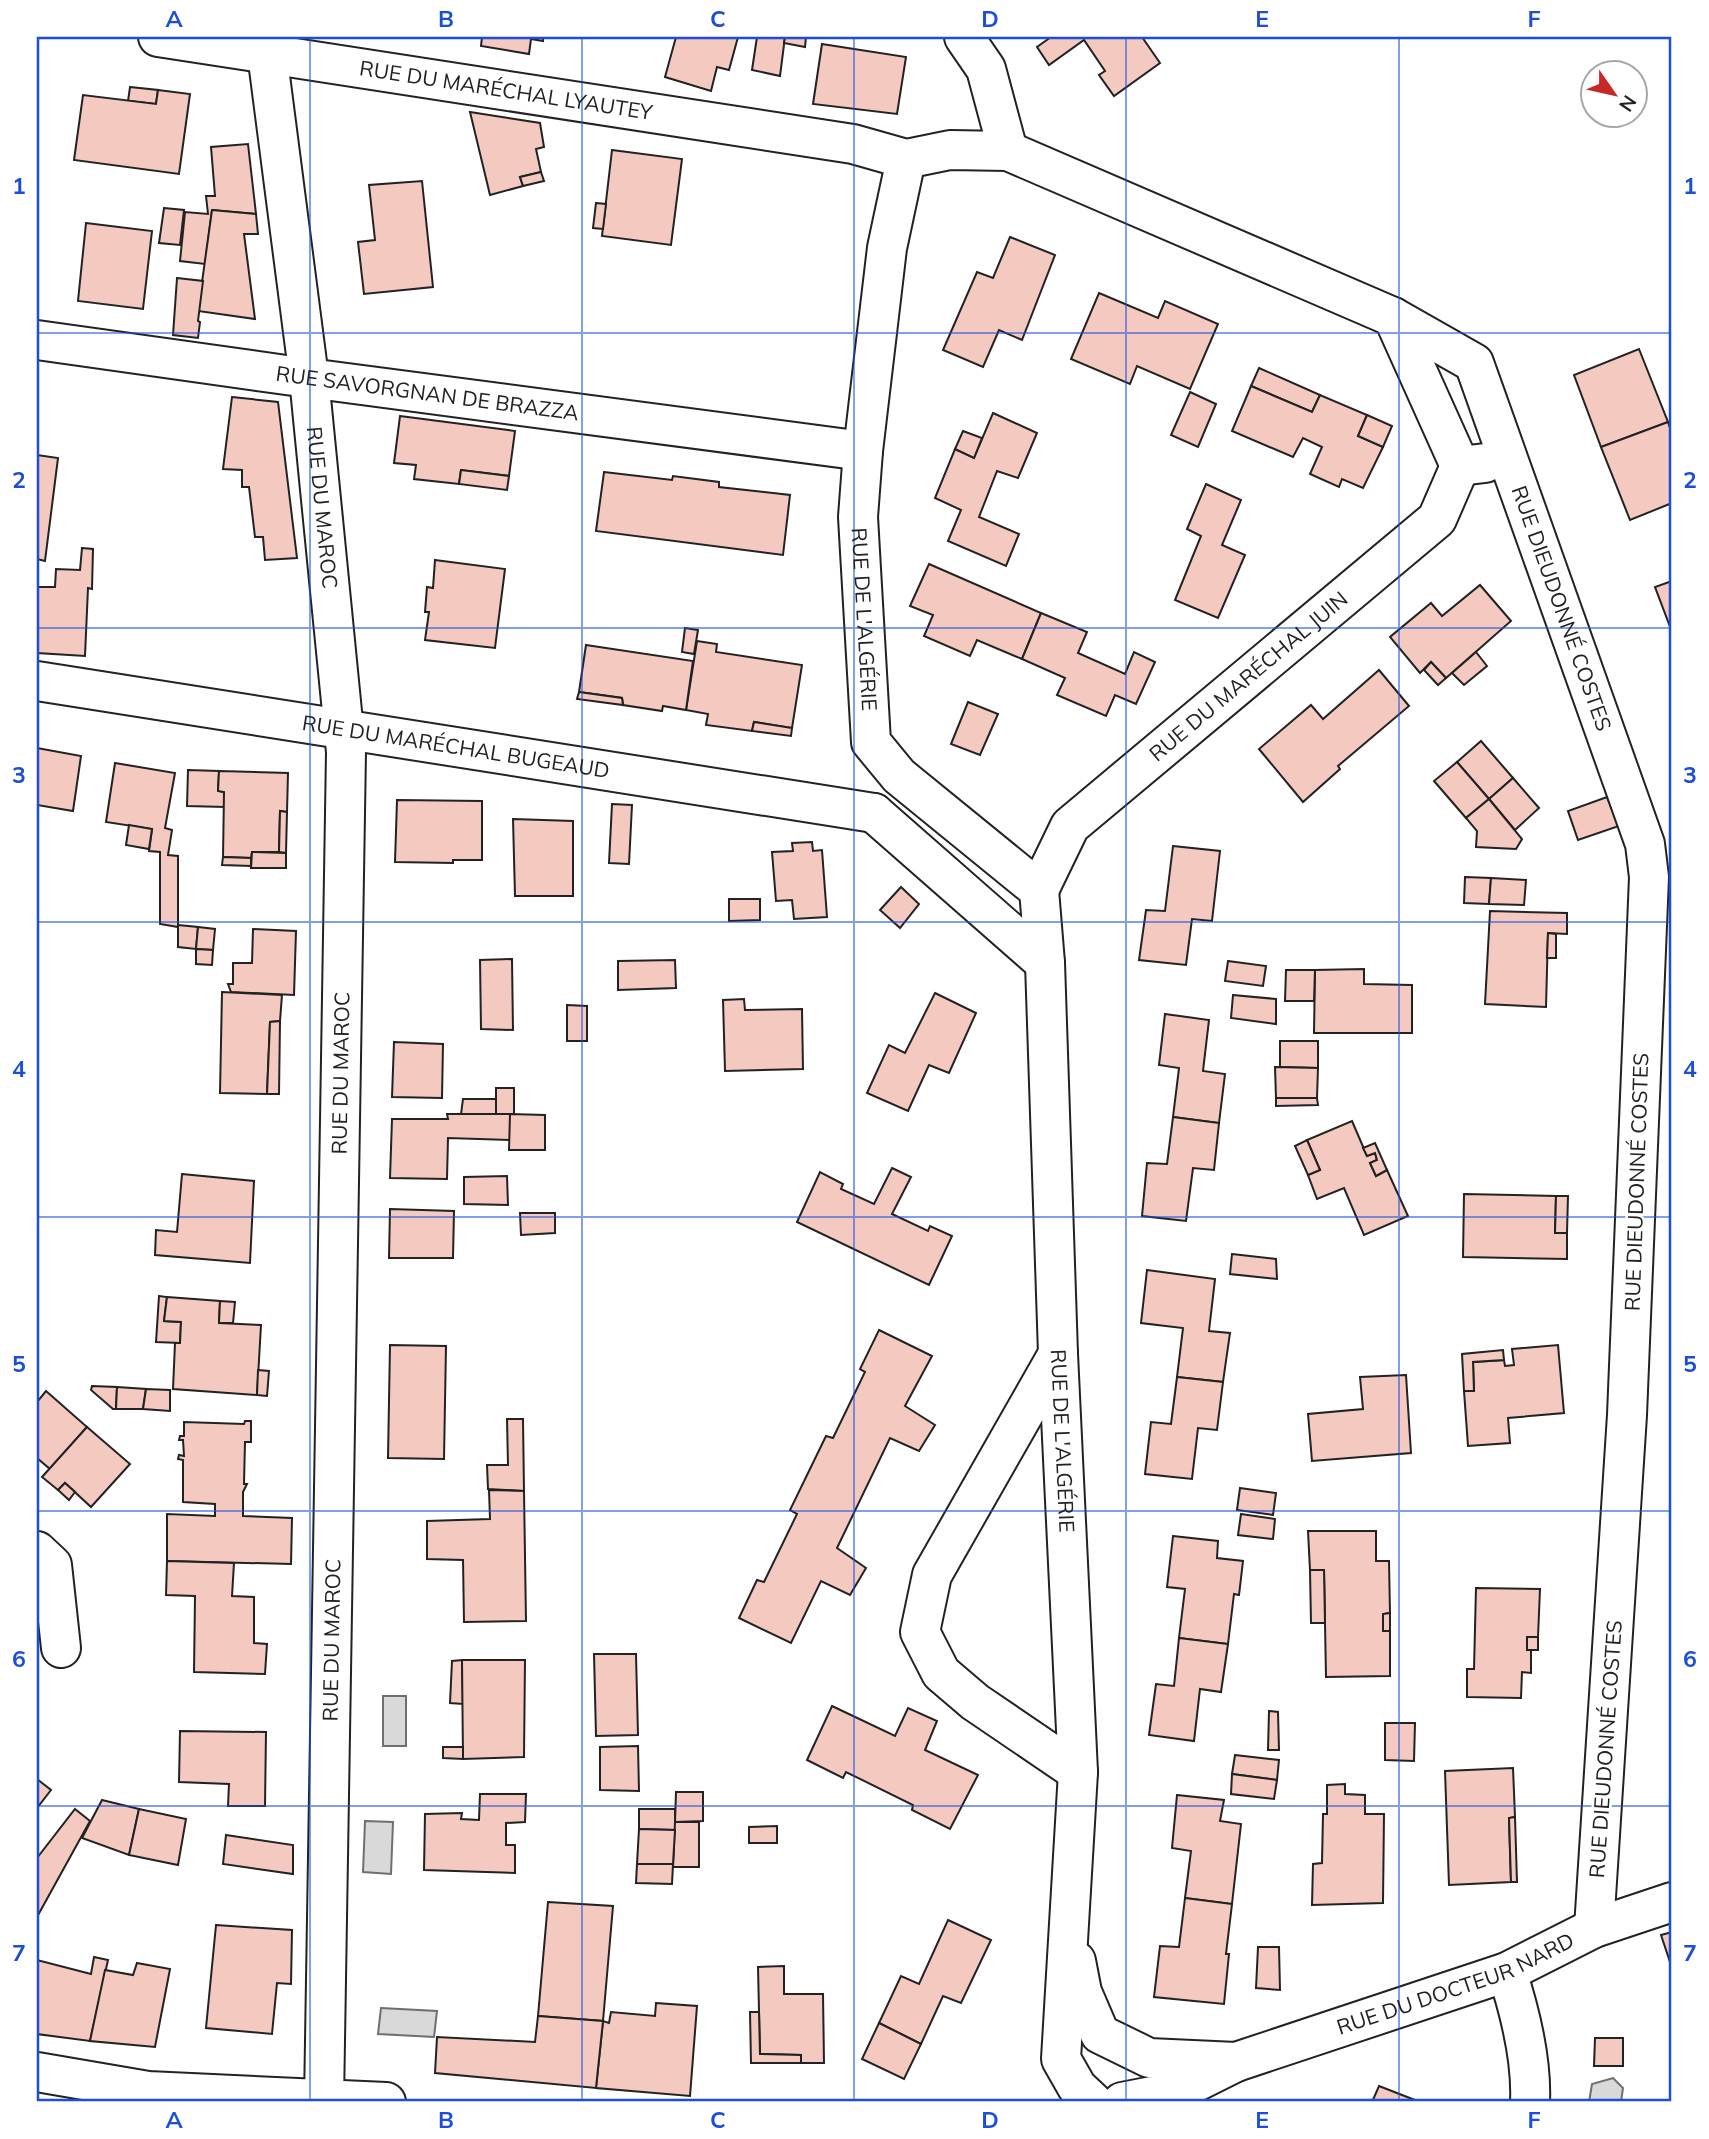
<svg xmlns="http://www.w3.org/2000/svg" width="1709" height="2139" font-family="Mulish,sans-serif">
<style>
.water{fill:#d9d9d9;stroke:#6f6f6f;stroke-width:2}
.building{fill:#f3c9c0;stroke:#222;stroke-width:2}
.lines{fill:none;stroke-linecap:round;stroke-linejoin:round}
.minor-casing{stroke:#222;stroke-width:42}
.minor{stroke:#fff;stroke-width:38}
.grid{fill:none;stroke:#1d4ed8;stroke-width:2;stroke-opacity:0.55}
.labels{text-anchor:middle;stroke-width:5;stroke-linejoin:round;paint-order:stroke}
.street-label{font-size:21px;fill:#222;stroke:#fff}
.neatline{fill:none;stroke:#1d4ed8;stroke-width:2.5}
.grid-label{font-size:23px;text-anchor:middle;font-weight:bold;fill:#1d4ed8}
</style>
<rect width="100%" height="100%" fill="#fff"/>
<g class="water">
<rect x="383" y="1696" width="23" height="50"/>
<path d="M365 1821 393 1822 391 1874 363 1872Z"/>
<path d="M381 2008 437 2011 434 2037 378 2034Z"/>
<path d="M1613 2078 1623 2088 1621 2102H1589L1592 2084Z"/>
</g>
<g class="building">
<path d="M482 37H543V41L531 39 529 54 481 46Z"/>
<path d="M676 37H738L729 70 717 67 711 91 665 77Z"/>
<path d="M757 37H785L780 76 752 70Z"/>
<path d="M785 37H806L805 47 784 43Z"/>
<path d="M1051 37H1142L1160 63 1114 96 1099 75 1105 71 1084 40 1049 65 1037 47Z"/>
<path d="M822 44 906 57 897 114 813 104Z"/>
<path d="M130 87 158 90 156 104 128 101Z"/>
<path d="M158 90 190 94 179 174 74 160 83 95 156 104Z"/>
<path d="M470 112 540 123 544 147 536 149 541 172 520 177 523 186 490 195Z"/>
<path d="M248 144 256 214 212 210 205 264 180 261 185 212 208 214 206 196H215L211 147Z"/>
<path d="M612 150 682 159 671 245 602 236Z"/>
<path d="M541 172 544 181 523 186 520 177Z"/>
<path d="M422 181 433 287 364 294 358 242 375 240 369 185Z"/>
<path d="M596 203 606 204 603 229 593 228Z"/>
<path d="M164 208 184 210 180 245 159 243Z"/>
<path d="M212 210 256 214 258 234H244L255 319 198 311Z"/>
<path d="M86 223 152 231 143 309 78 301Z"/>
<path d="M1010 237 1055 255 1022 340 999 330 983 367 943 350 977 272 993 278Z"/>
<path d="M177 278 203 281 198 321 200 322 198 338 173 335Z"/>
<path d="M1099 293 1158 318 1165 301 1218 324 1190 389 1137 366 1130 384 1071 359Z"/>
<path d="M1639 349 1668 422 1601 447 1574 375Z"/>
<path d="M1259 368 1320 395 1312 412 1251 386Z"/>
<path d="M1251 386 1312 412 1320 395 1367 415 1358 436 1383 447 1363 488 1342 479 1339 487 1310 474 1322 447 1303 438 1293 457 1232 431Z"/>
<path d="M1190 392 1216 404 1198 447 1171 435Z"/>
<path d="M232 397 278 402 297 558 265 560 263 537H255L249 487H242V470L223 469Z"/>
<path d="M993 413 1037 433 1018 478 997 471 979 517 1019 534 1006 566 948 541 961 510 935 498 955 449 974 458Z"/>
<path d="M1367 415 1392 426 1383 447 1358 436Z"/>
<path d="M400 416 515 431 509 476 461 470 459 484 414 479 416 465 394 463Z"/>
<path d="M1668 422 1672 434V503L1630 520 1601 447Z"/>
<path d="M963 431 982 438 974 458 955 449Z"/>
<path d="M37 455 58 458 45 561 37 559Z"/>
<path d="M461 470 509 476 507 490 459 484Z"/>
<path d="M604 472 672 480 673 476 719 482V487L790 495 783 555 596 531Z"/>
<path d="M1206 484 1241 500 1222 545 1245 555 1218 618 1175 600 1201 536 1187 529Z"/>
<path d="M82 548 93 549 92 589 88 588 85 656 37 653 38 587H55L56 569 80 570Z"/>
<path d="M435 560 505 569 495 648 425 640 429 612H425L427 587 433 588Z"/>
<path d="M929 564 1041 613 1022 659 977 640 970 656 924 636 933 615 910 606Z"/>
<path d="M1672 581V632L1655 587Z"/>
<path d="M1480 585 1511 621 1446 678 1431 662 1420 673 1390 637 1431 603 1442 616Z"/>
<path d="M1041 613 1087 632 1078 653 1125 674 1134 652 1155 662 1136 704 1115 695 1106 716 1057 695 1065 678 1022 659Z"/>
<path d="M685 628 698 630 694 654 682 652Z"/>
<path d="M697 641 717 644 716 652 802 665 792 728 754 722 752 731 706 725 708 714 686 710Z"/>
<path d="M586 645 693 661 686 710 663 706 662 711 623 705 622 698 579 692Z"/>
<path d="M1476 652 1487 666 1464 685 1452 673Z"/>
<path d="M1431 662 1446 678 1438 685 1424 670Z"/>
<path d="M1379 670 1409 706 1338 766 1340 769 1303 802 1259 749 1311 705 1323 719Z"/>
<path d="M579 692 622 698 623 705 577 699Z"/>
<path d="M968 702 998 714 980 755 951 744Z"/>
<path d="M754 722 792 728 791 736 752 731Z"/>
<path d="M1481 741 1513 778 1489 799 1457 762Z"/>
<path d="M37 748 81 756 73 811 37 805Z"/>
<path d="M1457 762 1489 799 1466 818 1434 781Z"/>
<path d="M115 763 175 773 165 828 172 830 168 855 178 856V927L160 924V852L149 851 152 829 106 822Z"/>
<path d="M188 770 219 771 218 791 224 792 225 807 187 806Z"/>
<path d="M219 771 288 773 287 812 280 811 279 852H252L251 858 223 857 224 792 218 791Z"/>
<path d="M1513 778 1539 808 1515 830 1489 799Z"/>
<path d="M1607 797 1619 826 1578 840 1568 811Z"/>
<path d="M1489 799 1522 839 1516 849 1476 847 1477 831 1466 818Z"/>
<path d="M397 800 482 801V860H453V863L395 862Z"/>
<path d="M612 804 632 805 629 864 609 863Z"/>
<path d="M280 811 287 812 286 853 279 852Z"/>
<path d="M513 819 573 821V896H515Z"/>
<path d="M129 825 152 829 149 849 126 845Z"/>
<path d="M812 842 813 851 822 850 827 917 794 919 792 900 776 901 772 852 793 851 792 843Z"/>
<path d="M1173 846 1220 851 1212 921 1192 919 1186 965 1139 960 1146 910 1165 911Z"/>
<path d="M252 852 286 853V868H251Z"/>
<path d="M223 857 251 858V866L222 865Z"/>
<path d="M1465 877 1491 878 1489 904 1464 903Z"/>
<path d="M1491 878 1526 880 1524 905 1489 904Z"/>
<path d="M901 887 919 904 900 928 880 910Z"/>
<path d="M729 899H760V920L729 921Z"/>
<path d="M1490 911 1567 913V934L1548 933 1546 1007 1485 1004Z"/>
<path d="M178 925 198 927 196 949 178 947Z"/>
<path d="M198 927 215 929 213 950 196 949Z"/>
<path d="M253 929 296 931 294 995 231 992 228 984H233V963H252Z"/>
<path d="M1548 933 1556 934V958H1547Z"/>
<path d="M196 949 213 950 212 965 196 964Z"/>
<path d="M512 959 513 1030 481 1029 480 960Z"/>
<path d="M675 960 676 988 618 990V961Z"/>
<path d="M1228 961 1266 966 1263 986 1225 981Z"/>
<path d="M1364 969V984L1412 985V1033H1314L1315 970Z"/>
<path d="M1286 970H1315L1314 1001H1285Z"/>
<path d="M222 992 282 995 280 1021 270 1022 267 1094 220 1093Z"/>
<path d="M935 993 976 1013 949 1073 929 1065 908 1111 867 1093 889 1045 905 1053Z"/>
<path d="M1233 995 1276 999V1024L1231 1018Z"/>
<path d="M744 999 745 1010 802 1009 803 1069 725 1071 723 1000Z"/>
<path d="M567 1005 587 1006V1041H567Z"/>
<path d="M1165 1014 1209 1020 1203 1071 1225 1074 1219 1123 1173 1117 1179 1068 1159 1065Z"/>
<path d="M280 1021 279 1094H267L270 1022Z"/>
<path d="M1280 1041H1318V1068L1280 1067Z"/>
<path d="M394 1042 443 1044 442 1098 392 1097Z"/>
<path d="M1275 1067 1318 1068 1317 1098H1276Z"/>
<rect x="496" y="1088" width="18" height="26"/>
<path d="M1276 1098H1317L1318 1105 1276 1106Z"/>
<path d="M463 1099H496V1114H461Z"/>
<path d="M447 1114H510V1140L448 1138 447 1179 390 1178 392 1119H448Z"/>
<path d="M510 1114 545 1115V1150H509Z"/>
<path d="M1173 1117 1219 1123 1214 1170 1193 1168 1186 1221 1142 1216 1147 1163 1167 1164Z"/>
<path d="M1352 1121 1367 1156 1375 1153 1377 1160 1370 1163 1376 1176 1387 1170 1408 1216 1364 1235 1344 1188 1317 1199 1308 1175 1320 1170 1307 1140Z"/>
<path d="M1307 1140 1320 1170 1308 1175 1295 1146Z"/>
<path d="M1375 1143 1387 1170 1376 1176 1370 1163 1377 1160 1375 1153 1367 1156 1363 1148Z"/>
<path d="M892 1168 911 1177 892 1214 928 1231 930 1226 952 1236 929 1285 797 1222 820 1172 843 1184 841 1189 874 1204Z"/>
<path d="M182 1174 254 1181 250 1263 155 1255 156 1230 177 1232Z"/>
<path d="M507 1176 508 1205 464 1204V1177Z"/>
<path d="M1464 1194 1556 1196 1555 1233H1567V1259L1463 1257Z"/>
<path d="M1556 1196H1568L1567 1233H1555Z"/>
<path d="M390 1209 454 1211 453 1258H389Z"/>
<path d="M520 1213H555V1233L521 1235Z"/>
<path d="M1232 1254 1276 1259 1277 1279 1230 1274Z"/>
<path d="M1147 1270 1215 1279 1209 1331 1230 1333 1223 1382 1177 1377 1183 1328 1141 1323Z"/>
<path d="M159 1296 167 1297 164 1321 181 1322 180 1343 156 1342Z"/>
<path d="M167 1297 220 1301 219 1323 261 1325 257 1395 173 1389 175 1343H180L181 1322 164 1321Z"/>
<path d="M220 1301 235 1302 233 1323H219Z"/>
<path d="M879 1330 932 1356 905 1406 935 1425 919 1451 890 1438 837 1548 866 1568 850 1595 821 1581 791 1643 739 1618 757 1580 764 1582 797 1514 790 1510 826 1436 833 1438 865 1372 860 1369Z"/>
<path d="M390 1345 446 1346 444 1459 388 1458Z"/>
<path d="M1558 1345 1564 1413 1508 1418 1510 1443 1468 1446 1464 1391H1474L1473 1362 1504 1360 1505 1366 1514 1365 1512 1349Z"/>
<path d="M1503 1350 1504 1360 1473 1362 1474 1391H1464L1462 1354Z"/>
<path d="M258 1370 269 1371 267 1396 257 1395Z"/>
<path d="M1406 1375 1411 1453 1312 1461 1308 1414 1363 1409 1360 1377Z"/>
<path d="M1177 1377 1223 1382 1217 1430 1198 1428 1192 1479 1145 1474 1151 1422 1171 1424Z"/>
<path d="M92 1386 117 1387 116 1409H113L91 1390Z"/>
<path d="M117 1387 146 1389 143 1409H116Z"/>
<path d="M146 1389 170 1390V1411L143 1409Z"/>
<path d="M46 1391 87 1427 50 1469 37 1458V1402Z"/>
<path d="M507 1419H523L524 1491 488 1489 487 1465H508Z"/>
<path d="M245 1421H251V1442H245L244 1484H247L243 1492V1516L292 1518 291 1564 167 1561V1514L215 1516V1504L183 1502V1460L178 1459 179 1455 184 1456 183 1440H179L180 1436H184V1422L244 1424Z"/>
<path d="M87 1427 130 1464 91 1507 65 1483 58 1490 42 1477Z"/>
<path d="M65 1483 75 1492 69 1500 58 1490Z"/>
<path d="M1240 1488 1276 1493 1273 1515 1237 1510Z"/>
<path d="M489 1490 524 1491 526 1621 464 1622 463 1560 427 1559V1521L490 1519Z"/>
<path d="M1241 1514 1275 1519 1273 1539 1238 1535Z"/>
<path d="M1308 1531H1376V1561H1389L1390 1613 1383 1614V1631H1390V1676L1326 1677 1324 1570H1310Z"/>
<path d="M1173 1536 1218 1541 1217 1558 1243 1561 1239 1595 1234 1594 1228 1644 1179 1638 1185 1589 1167 1587Z"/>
<path d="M167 1561 234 1563 232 1596 254 1597V1643L267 1644 265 1674 194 1672 195 1596 166 1595Z"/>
<path d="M1310 1570H1324L1325 1623H1311Z"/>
<path d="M1476 1588 1540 1589 1538 1637H1527V1650L1531 1649V1673L1522 1672 1521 1698 1467 1697V1669H1474Z"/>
<path d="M1390 1613V1631H1383V1614Z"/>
<rect x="1527" y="1637" width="11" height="13"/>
<path d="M1179 1638 1228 1644 1221 1692 1200 1689 1194 1741 1149 1735 1156 1684 1174 1686Z"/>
<path d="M594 1654H636L638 1735 596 1736Z"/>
<path d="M462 1660 463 1704 450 1703 452 1661Z"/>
<path d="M462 1660H525L524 1757 463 1759Z"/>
<path d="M832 1706 895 1736 908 1708 937 1721 925 1750 978 1775 950 1829 912 1810 913 1805 846 1772 843 1778 807 1760Z"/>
<path d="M1269 1711 1278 1712 1279 1750H1268Z"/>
<path d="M1385 1723H1415L1414 1761 1385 1760Z"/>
<path d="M180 1731 266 1732 265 1806H228L229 1784 179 1782Z"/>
<path d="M638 1746 639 1791 600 1790V1747Z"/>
<path d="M443 1747H463V1759L443 1758Z"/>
<path d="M1235 1755 1279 1760 1277 1780 1232 1774Z"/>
<path d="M1513 1768 1515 1817 1509 1818 1511 1882 1449 1885 1445 1771Z"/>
<path d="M1232 1774 1277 1780 1274 1799 1231 1794Z"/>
<path d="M37 1779 51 1790 37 1808Z"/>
<path d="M1345 1784V1794L1365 1795V1814H1384L1383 1903 1312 1905 1313 1864 1322 1863 1323 1814H1327V1785Z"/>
<path d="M676 1792H703V1821L675 1822Z"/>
<path d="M480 1794H526L525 1822 506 1823V1845H515V1873L424 1870 425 1814 462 1813 461 1819 479 1820Z"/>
<path d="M1177 1795 1224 1800 1220 1821 1241 1824 1232 1904 1185 1898 1191 1851 1172 1848Z"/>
<path d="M102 1800 139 1809 129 1855 82 1838Z"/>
<path d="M75 1809 90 1821 37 1917V1858Z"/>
<path d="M139 1809 186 1819 178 1865 129 1855Z"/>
<path d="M639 1809H675V1830L639 1829Z"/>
<path d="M1515 1817 1517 1882H1511L1509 1818Z"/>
<path d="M675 1822H699V1867H673Z"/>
<path d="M777 1826V1843H749V1827Z"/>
<path d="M639 1829 675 1830 673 1864H637Z"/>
<path d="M226 1835 293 1845V1874L223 1864Z"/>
<path d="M637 1864H673L672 1884 636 1883Z"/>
<path d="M1185 1898 1232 1904 1226 1954H1229L1224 2004 1154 1997 1160 1946 1179 1947Z"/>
<path d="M548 1902 613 1906 603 2021 538 2016Z"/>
<path d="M948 1920 991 1940 961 2003 943 1996 921 2044 879 2023 901 1976 919 1984Z"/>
<path d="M216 1925 292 1930 291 1984 277 1983 272 2034 206 2028Z"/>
<path d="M1672 1932V1968L1661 1935Z"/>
<path d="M1258 1947H1279L1280 1990 1256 1988Z"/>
<path d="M94 1957 108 1960 90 2041 37 2034V1960L91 1974Z"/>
<path d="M137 1963 170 1969 155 2047 90 2041 105 1970 133 1975Z"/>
<path d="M784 1966V1994H823L824 2063H801V2055L760 2054 758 1967Z"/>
<path d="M656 2003 697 2006 690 2096 596 2088 603 2021 609 2023 611 2012 655 2016Z"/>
<path d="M750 2012H759L760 2054 801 2055V2063H751Z"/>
<path d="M538 2016 603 2021 596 2088 435 2073 437 2037 535 2042Z"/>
<path d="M879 2023 921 2044 904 2079 862 2059Z"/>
<path d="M1595 2038H1623V2066H1594Z"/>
<path d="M1379 2086 1420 2102H1372Z"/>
</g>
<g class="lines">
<defs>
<g id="minor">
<path id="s1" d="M158 37 853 144 906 159 950 150 1008 151 1393 317 1474 363 1645 844 1649 877 1627 1415 1594 1928"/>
<path d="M964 37 986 69 1008 151"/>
<path id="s2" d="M267 53 309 378 346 752 324 2102"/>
<path id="s3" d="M906 159 887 248 863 451 858 517 871 742 899 776 1039 890 1045 963 1058 1354 1078 1772 1061 2059 1077 2087 1093 2102"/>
<path d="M1393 317 1460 466 1485 463"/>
<path id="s4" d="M37 340 286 375 863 451"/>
<path id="s5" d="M37 681 874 813"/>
<path d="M874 813 1045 963"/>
<path id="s6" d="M1039 890 1070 826 1437 519 1460 466"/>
<path d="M1058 1354 932 1575 920 1632 941 1673 975 1702 1078 1772"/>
<path d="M37 1551 52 1565 61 1648"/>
<path d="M1076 1961 1082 1992 1100 2034 1149 2058 1236 2062 1178 2091 1122 2102"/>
<path d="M1507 1972C1520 2012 1532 2059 1530 2102"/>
<path id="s7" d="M1236 2062 1507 1972 1594 1928 1672 1902"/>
<path d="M37 2072 148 2091 386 2102"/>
</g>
</defs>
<use href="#minor" class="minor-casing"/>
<use href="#minor" class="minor"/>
</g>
<path class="grid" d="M310 37V2102M582 37V2102M854 37V2102M1126 37V2102M1399 37V2102M37 333H1672M37 628H1672M37 922H1672M37 1217H1672M37 1511H1672M37 1806H1672"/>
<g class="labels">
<g class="street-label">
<text dy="7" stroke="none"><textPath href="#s1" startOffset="352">RUE DU MARÉCHAL LYAUTEY</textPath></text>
<text dy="7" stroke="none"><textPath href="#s4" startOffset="394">RUE SAVORGNAN DE BRAZZA</textPath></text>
<text dy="7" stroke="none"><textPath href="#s2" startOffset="458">RUE DU MAROC</textPath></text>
<text dy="7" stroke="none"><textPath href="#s1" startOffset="1634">RUE DIEUDONNÉ COSTES</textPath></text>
<text dy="7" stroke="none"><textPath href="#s3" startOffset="464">RUE DE L'ALGÉRIE</textPath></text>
<text dy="7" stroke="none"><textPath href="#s6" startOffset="304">RUE DU MARÉCHAL JUIN</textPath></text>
<text dy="7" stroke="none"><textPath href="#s5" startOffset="424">RUE DU MARÉCHAL BUGEAUD</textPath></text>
<text transform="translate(341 1073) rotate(-89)" y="7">RUE DU MAROC</text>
<text transform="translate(1637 1182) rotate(-88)" y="7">RUE DIEUDONNÉ COSTES</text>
<text dy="7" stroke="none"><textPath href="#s3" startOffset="1363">RUE DE L'ALGÉRIE</textPath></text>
<text transform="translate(332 1640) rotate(-89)" y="7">RUE DU MAROC</text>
<text transform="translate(1606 1749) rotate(-86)" y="7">RUE DIEUDONNÉ COSTES</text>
<text dy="7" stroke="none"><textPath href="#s7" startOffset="233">RUE DU DOCTEUR NARD</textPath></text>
</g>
</g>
<rect width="1709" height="2139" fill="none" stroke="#ffffff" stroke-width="77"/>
<g transform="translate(1614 94) rotate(124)"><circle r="33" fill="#ffffff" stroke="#a7a7a7" stroke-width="2"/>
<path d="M0-5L12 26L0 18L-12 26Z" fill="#c62828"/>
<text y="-10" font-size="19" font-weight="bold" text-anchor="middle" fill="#222222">N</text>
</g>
<rect x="38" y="38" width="1632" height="2062" class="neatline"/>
<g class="grid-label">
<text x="174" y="27">A</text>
<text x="446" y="27">B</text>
<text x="718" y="27">C</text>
<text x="990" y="27">D</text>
<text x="1262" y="27">E</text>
<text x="1534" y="27">F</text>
<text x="19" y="194">1</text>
<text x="1690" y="194">1</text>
<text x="19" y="488">2</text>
<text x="1690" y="488">2</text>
<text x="19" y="783">3</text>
<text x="1690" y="783">3</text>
<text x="19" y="1077">4</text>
<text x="1690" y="1077">4</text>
<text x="19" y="1372">5</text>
<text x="1690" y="1372">5</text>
<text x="19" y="1667">6</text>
<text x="1690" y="1667">6</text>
<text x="19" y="1961">7</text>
<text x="1690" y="1961">7</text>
<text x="174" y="2128">A</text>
<text x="446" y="2128">B</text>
<text x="718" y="2128">C</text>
<text x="990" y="2128">D</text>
<text x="1262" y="2128">E</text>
<text x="1534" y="2128">F</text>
</g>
</svg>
